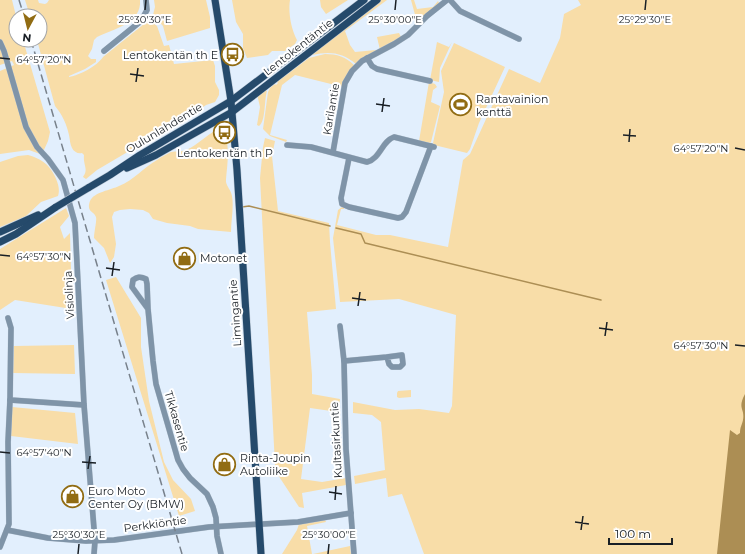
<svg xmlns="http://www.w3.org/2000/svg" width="745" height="554" font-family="Montserrat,sans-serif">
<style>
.green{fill:#f8dda8}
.water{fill:#ac8e54}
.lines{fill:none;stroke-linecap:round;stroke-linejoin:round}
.stream{stroke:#ac8e54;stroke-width:1.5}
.minor-casing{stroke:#becad6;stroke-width:6}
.major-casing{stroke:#becad6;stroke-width:8}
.minor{stroke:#7f94a8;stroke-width:5.5}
.major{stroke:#254a6b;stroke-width:7}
.rail{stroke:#78818b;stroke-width:1.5;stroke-dasharray:8 4;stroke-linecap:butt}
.major-bridge-casing{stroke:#becad6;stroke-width:8;stroke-linecap:butt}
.major-bridge{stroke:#254a6b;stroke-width:7}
.ticks{fill:none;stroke:#191f25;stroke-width:1.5}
.labels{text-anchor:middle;stroke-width:4;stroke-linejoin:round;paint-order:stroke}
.street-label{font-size:11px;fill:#191f25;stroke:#fff}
.poi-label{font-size:11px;fill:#191f25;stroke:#fff;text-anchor:start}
.ticks-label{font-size:10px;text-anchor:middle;fill:#191f25;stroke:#fff;stroke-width:4;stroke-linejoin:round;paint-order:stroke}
</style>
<rect width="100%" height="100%" fill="#e2effd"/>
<g class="green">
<path d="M0 0H12L16 16V40H23L50 132 48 141 43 152 40 154 29 150 0 154V71L14 65 12 61 0 65Z"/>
<path d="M25 0H38L39 3 45 4 47 3 49 0H140C142 23 114 29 97 37L94 40 92 49 88 56 91 59H96V62L85 69 69 76V77C80 75 97 66 103 57L149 20 157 26 164 46 169 45 174 64 213 60 215 66V82L219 90V95L215 102 206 105 181 123 136 147 97 170 86 179 83 177C89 169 83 166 84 155L82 153C78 154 74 152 72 148 70 144 70 140 69 135 67 125 62 114 55 106L37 40H40V16H30Z"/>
<path d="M154 0H206L210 17V28L167 41 163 26 153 15 155 7Z"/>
<path d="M232 0H290C288 12 291 29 297 40L295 44 285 51H272L268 55 247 58 243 48V34L236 22Z"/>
<path d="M320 0H348L326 14 321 7Z"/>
<path d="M380 0H387L345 31 350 45 355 52 376 50V51L356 64C342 52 329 51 312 55Z"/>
<path d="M411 0H414L417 9 433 7 438 1 439 3 416 24 417 22Z"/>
<path d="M578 0H745V554H424L402 494 388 497 386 478 355 484 354 476 385 470 381 422 372 415 353 413V402L395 410 419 409 449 413 452 406 456 315 399 299 340 302 333 238 338 210 342 207 344 208V209H341L337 225 376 235H390L448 247 463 160 470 154 509 69 540 83 560 38 564 14 581 5Z"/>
<path d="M399 33 401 37 380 50 377 37Z"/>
<path d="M437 42 449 47 452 42 440 68 439 82 430 80Z"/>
<path d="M454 43 505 67 479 123 470 149 467 153 434 145 433 143 444 92 441 71Z"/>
<path d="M325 54C337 54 346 57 354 65L343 87 295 75 282 85 270 135 287 140 286 142 270 136 263 129 268 92 270 88 275 84 276 85 278 83 277 82 309 58Z"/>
<path d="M429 82 435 84 437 87 433 90 431 102 440 106 431 142 430 143 419 141Z"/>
<path d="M265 89 267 91C264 100 266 121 259 126L257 125 260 107 257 94Z"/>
<path d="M217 130C234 132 226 170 226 182 227 187 231 190 232 196 234 207 231 221 231 232L198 229 190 226 167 223 153 219 149 213 143 210 130 209 120 210 114 212 112 217 116 244 114 257 110 263 104 248 94 238C94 232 97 221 96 217 94 211 86 212 90 201 94 192 111 190 119 186 134 180 144 167 157 160 161 157 167 154 171 152 176 151 181 152 186 150 198 145 206 135 217 130Z"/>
<path d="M265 138 275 141 272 156 278 211 329 223 330 242 336 309 307 312 312 375V394L340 399 338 412 310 408 301 479 322 482 346 478V485L302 493 304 508 299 507 278 475 275 465 260 178 263 147Z"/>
<path d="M28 155C35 157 40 159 46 164 53 170 62 187 58 196L41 202 26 216 0 227V162L18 156Z"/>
<path d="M66 208 69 216 60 227 64 239 70 233 72 309 15 300 0 310V249Z"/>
<path d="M116 277 141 318V347L149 401 164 462 173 480 191 499 195 511 179 516 106 280Z"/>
<path d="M74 345 75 374 13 373 14 346Z"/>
<path d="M411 390V397L399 398 397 397V393L398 391Z"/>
<path d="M12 407 75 413 78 444 11 436Z"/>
<path d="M325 520 326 522 307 526 312 554H282L297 530 299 524Z"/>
<path d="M350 546 351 554H313Z"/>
</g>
<path class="water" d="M745 394V554H717L730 430 737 435 740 433C740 427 742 425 743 420 745 408 737 409 745 394Z"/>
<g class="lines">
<g class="stream">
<path d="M242 207 249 206 330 226"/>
<path d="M336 228 361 234 365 243 601 300"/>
</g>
<defs>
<g id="minor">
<path d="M450 0 460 11 519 39"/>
<path d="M0 42 4 51 26 127 37 147 48 159 63 180 75 223 84 405 95 541 94 554"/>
<path d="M104 51 141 21 147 10 146 0"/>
<path d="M367 58 372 66 377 69 430 81"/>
<path d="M287 145 311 147 367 162C380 159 382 141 394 137L434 147"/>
<path d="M333 152 345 83 352 71 362 61 394 44 408 35 427 16 447 0"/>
<path d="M349 158 341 198 342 204 349 207 398 218 402 217 406 212 431 146"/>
<path d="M148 309 132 287 133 280C137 277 140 276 146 279L147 284 148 309 153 361 156 384 178 460 183 469 190 478 207 494 213 507 216 518 217 536 221 554"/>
<path d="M8 318 11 328 10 400 84 405"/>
<path d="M340 326 344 361 346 449 354 554"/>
<path d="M344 361 387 357 389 364 392 367H400L403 364 402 355 387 357"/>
<path d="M7 530 48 538 86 541 114 540 209 527 298 522 351 513"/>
<path d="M0 547 9 524 8 442 10 400"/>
</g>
<g id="major">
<path d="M215 0 231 101 237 170 261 554"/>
<path d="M127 168 156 155 232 112 377 0"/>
<path d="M88 188 110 175 140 155 231 101 364 0"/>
<path d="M0 232 38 215"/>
<path d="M0 242 16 234 56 207"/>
</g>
</defs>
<use href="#minor" class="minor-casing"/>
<use href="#major" class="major-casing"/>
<use href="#minor" class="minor"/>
<use href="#major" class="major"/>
<g class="rail">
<path d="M19 0 24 16"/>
<path d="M31 40 182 554"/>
</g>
<defs>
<path id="major-bridge" d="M56 207 88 188"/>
</defs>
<use href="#major-bridge" class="major-bridge-casing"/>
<use href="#major-bridge" class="major-bridge"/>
</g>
<path class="ticks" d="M145 10 146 0M395 10 396 0M645 10 646 0M0 58 10 59M130 74 144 76M136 82 138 68M376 104 390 106M382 112 384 98M623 135 636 136M629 142 630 129M735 148 745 150M0 255 10 256M106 268 120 270M112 276 114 262M352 298 366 300M358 306 360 292M599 328 613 330M605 336 607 322M735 345 745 346M0 452 10 453M82 462 96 463M88 469 90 456M329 492 342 494M335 500 336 486M575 522 589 524M581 530 583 516M78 554 79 544M328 554 329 544"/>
<defs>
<symbol id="bus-ring" viewBox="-11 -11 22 22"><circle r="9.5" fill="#fff" stroke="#916c13" stroke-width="1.5"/><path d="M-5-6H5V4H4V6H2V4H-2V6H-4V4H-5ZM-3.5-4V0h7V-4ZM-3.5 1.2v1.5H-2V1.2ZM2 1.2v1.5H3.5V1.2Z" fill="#916c13"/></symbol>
<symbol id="stadium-ring" viewBox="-11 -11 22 22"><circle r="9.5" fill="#fff" stroke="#916c13" stroke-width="1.5"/><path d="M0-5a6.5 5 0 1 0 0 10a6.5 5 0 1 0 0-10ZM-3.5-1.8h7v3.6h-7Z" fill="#916c13"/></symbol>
<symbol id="shop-ring" viewBox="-11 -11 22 22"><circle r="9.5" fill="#fff" stroke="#916c13" stroke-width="1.5"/><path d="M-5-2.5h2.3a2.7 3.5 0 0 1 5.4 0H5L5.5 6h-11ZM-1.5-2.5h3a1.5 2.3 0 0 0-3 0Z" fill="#916c13"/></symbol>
</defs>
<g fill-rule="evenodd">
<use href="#bus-ring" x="220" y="42" width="25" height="25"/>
<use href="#stadium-ring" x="448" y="92" width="25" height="25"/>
<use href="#bus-ring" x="212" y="120" width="25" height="25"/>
<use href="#shop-ring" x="172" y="246" width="25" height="25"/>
<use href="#shop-ring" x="212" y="452" width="25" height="25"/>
<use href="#shop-ring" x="60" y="484" width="25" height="25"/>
</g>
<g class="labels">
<g class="street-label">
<text transform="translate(298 47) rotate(-38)" y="4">Lentokentäntie</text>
<text transform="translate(331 109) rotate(-80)" y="4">Karilantie</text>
<text transform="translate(164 128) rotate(-31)" y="4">Oulunlahdentie</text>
<text transform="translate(69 295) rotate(-93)" y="4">Visiolinja</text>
<text transform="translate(235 313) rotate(-94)" y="4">Limingantie</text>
<text transform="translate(177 421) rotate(74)" y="4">Tikkasentie</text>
<text transform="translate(336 440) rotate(-93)" y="4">Kultasirkuntie</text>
<text transform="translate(155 524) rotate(-8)" y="4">Perkkiöntie</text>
</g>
<g class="poi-label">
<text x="218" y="59" text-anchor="end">Lentokentän th E</text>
<text x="476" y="103">Rantavainion<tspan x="476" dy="13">kenttä</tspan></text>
<text x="225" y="157" text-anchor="middle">Lentokentän th P</text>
<text x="200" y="262">Motonet</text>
<text x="240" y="462">Rinta-Joupin<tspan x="240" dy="13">Autoliike</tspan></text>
<text x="88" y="495">Euro Moto<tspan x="88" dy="13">Center Oy (BMW)</tspan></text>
</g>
</g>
<g class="ticks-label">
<text x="145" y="23">25°30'30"E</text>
<text x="395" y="23">25°30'00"E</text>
<text x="645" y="23">25°29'30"E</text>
<text x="44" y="63">64°57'20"N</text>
<text x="701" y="152">64°57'20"N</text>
<text x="44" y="260">64°57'30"N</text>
<text x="701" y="349">64°57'30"N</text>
<text x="44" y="456">64°57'40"N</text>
<text x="79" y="538">25°30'30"E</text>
<text x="329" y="538">25°30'00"E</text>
</g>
<g transform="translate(28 28) rotate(187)"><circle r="19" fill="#ffffff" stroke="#a3a5a8"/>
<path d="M0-3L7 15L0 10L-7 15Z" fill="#916c13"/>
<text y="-6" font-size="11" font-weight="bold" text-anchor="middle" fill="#191f25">N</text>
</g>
<path d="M609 538v6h63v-6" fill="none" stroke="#191f25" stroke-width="2"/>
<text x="615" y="538" font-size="12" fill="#191f25" stroke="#ffffff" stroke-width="3" paint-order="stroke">100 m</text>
</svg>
